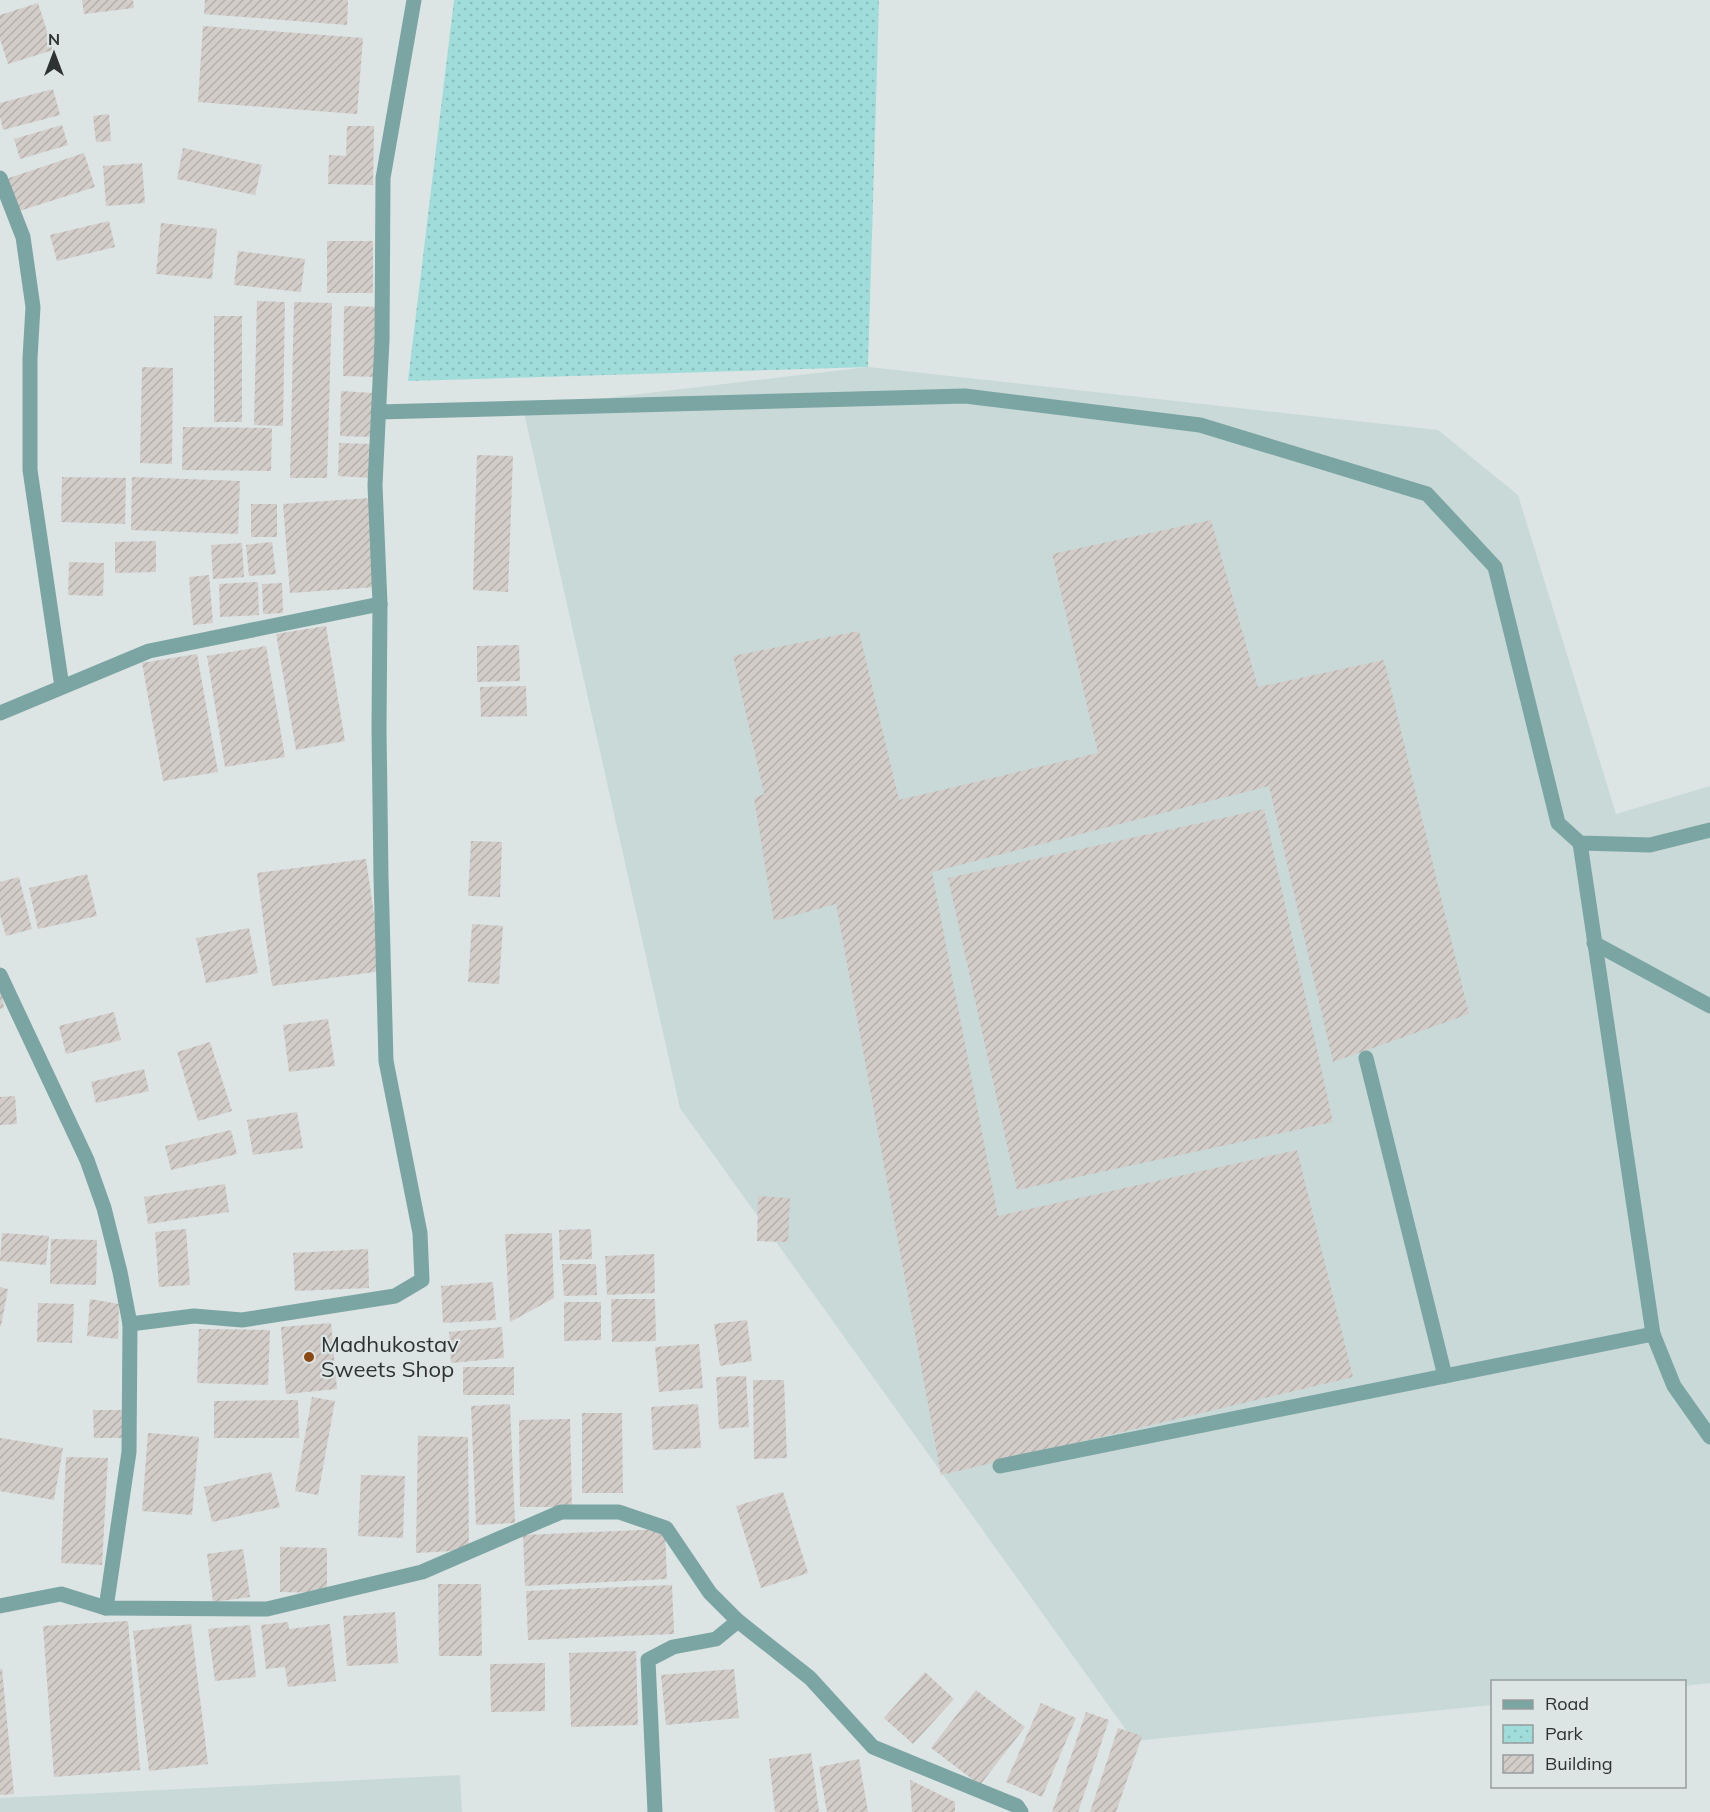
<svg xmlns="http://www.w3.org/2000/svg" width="1710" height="1812" font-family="Mulish,sans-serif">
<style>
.built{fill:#c8d9d8}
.park{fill:url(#park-dots)}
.building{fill:url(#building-hatch)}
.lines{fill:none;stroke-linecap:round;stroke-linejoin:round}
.lane{stroke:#7ba5a3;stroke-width:15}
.street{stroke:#7ba5a3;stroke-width:15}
.poi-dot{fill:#8a4913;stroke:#dce4e4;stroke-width:2}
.labels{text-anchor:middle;stroke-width:4.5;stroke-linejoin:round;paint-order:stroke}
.poi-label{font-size:22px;fill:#2f3232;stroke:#dce4e4;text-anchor:start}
</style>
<defs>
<pattern id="park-dots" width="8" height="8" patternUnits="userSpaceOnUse" patternTransform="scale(1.5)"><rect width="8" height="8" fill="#9fdcda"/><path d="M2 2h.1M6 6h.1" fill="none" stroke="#89bdbc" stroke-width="1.8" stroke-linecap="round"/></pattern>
<pattern id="building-hatch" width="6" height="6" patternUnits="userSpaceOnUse" patternTransform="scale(1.5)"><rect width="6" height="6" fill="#d3cdc9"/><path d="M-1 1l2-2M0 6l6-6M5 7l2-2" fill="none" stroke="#b5b0ad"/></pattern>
</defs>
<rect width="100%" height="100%" fill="#dce4e4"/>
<g class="built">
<path d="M868 367 1438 430 1518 495 1616 814 1710 786V1683L1685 1686 1684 1682H1492V1705L1134 1741 680 1108 523 408Z"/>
<path d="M460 1775 462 1812H0V1798Z"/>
</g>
<path class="park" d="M454 0H879L868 367 408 381Z"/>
<g class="building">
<path d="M82 0H133L134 8 84 14Z"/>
<path d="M205 0H348L347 25 204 14Z"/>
<path d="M38 3 53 50 8 64 0 39V15Z"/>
<path d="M203 26 363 38 357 114 198 102Z"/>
<path d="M53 89 60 115 3 130 0 117V103Z"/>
<path d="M109 114 111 141 96 142 93 116Z"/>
<path d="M62 125 68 145 20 159 14 139Z"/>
<path d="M347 126H374L373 185 328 184 329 155 346 156Z"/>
<path d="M183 148 262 165 255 195 177 179Z"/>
<path d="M84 153 95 187 16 212 6 179Z"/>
<path d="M142 163 145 203 106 206 103 166Z"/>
<path d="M109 221 115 247 57 261 50 235Z"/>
<path d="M161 223 217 229 212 279 156 274Z"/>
<rect x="327" y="241" width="46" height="52"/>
<path d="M238 251 305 259 301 292 234 285Z"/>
<path d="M257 301 285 302 283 426 254 425Z"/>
<path d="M294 302 332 303 327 478H290Z"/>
<path d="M344 306 378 307 377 377 343 376Z"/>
<rect x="214" y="316" width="28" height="106"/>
<path d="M142 367 173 368 172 464 140 463Z"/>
<path d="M341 391 373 393 371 437 340 436Z"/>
<path d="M183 427 272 428 271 471 182 470Z"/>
<path d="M339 443 373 444 371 478 338 476Z"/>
<path d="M477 455 513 456 508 592 473 590Z"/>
<path d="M62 477 126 478 125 524 61 522Z"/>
<path d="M132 477 240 481 238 534 131 530Z"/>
<path d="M370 498 376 587 290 593 283 504Z"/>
<rect x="251" y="504" width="26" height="33"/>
<path d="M1211 520 1258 687 1384 660 1469 1014 1333 1062 1269 786 932 872 998 1216 1297 1150 1353 1377 941 1475 836 904 774 921 754 798 764 794 733 656 859 631 899 800 1098 753 1052 554Z"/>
<path d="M156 541V572L115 573V542Z"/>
<path d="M272 542 276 574 249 576 246 545Z"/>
<path d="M242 543 244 577 213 579 211 545Z"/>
<path d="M69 562 104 563 103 596 68 595Z"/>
<path d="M209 575 213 623 193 625 189 577Z"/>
<path d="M258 582 259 615 220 617 219 584Z"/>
<path d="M282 583 283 613 263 614 262 584Z"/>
<path d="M326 626 345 741 296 750 276 634Z"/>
<path d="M519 645 520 681 477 682V646Z"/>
<path d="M266 646 285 757 225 767 207 656Z"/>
<path d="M197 654 218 772 163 781 142 663Z"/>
<path d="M526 686 527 716 481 717 480 687Z"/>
<path d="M1264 809 1333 1122 1017 1190 948 878Z"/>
<path d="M471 841 502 842 500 897 468 896Z"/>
<path d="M366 859 382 971 272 986 257 873Z"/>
<path d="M87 874 97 916 38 929 29 888Z"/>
<path d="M19 877 32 929 6 936 0 915V882Z"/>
<path d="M472 924 503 926 499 984 468 982Z"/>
<path d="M249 928 258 973 206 983 196 938Z"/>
<path d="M0 989H1L4 1008 0 1009Z"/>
<path d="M114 1012 121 1040 66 1054 59 1026Z"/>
<path d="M328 1019 335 1066 289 1072 283 1025Z"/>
<path d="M210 1042 232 1111 198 1121 177 1052Z"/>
<path d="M144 1069 149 1091 96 1103 91 1082Z"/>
<path d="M15 1096 17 1124 0 1125V1097Z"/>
<path d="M297 1112 303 1148 253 1155 247 1120Z"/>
<path d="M231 1130 237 1154 171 1170 165 1146Z"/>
<path d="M225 1184 229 1212 148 1224 144 1197Z"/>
<path d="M758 1196 790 1198 788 1242 757 1241Z"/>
<path d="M186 1229 190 1285 159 1287 155 1232Z"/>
<path d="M591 1229 592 1259 560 1260 559 1230Z"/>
<path d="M2 1233 49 1236 46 1265 0 1261Z"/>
<path d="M552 1233 554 1298 510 1322 505 1234Z"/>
<path d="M51 1239 97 1240 96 1285 50 1284Z"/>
<path d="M368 1249 369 1288 295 1291 293 1253Z"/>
<path d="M654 1254 655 1293 607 1295 605 1256Z"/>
<path d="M562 1264H596L597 1295 564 1296Z"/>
<path d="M493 1282 496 1320 443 1323 441 1286Z"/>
<path d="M0 1287 8 1289 1 1326H0Z"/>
<path d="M90 1299 119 1304 118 1339 87 1336Z"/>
<path d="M611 1299H655L656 1341 612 1342Z"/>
<path d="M564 1302H601V1340L564 1341Z"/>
<path d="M38 1303 74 1304 72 1343 37 1342Z"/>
<path d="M747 1320 752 1361 720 1366 714 1324Z"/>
<path d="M331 1323 337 1389 286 1394 281 1327Z"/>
<path d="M502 1327 504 1358 451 1363 449 1332Z"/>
<path d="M199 1329 270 1330 268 1385 197 1383Z"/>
<path d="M699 1344 703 1388 659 1392 655 1347Z"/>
<rect x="463" y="1367" width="51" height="28"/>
<path d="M746 1376 749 1427 719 1429 716 1377Z"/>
<path d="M753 1380H784L787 1458 754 1459Z"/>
<path d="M312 1397 335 1401 318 1495 295 1491Z"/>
<path d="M298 1400 299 1438H214V1401Z"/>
<path d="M510 1404 515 1523 476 1525 471 1406Z"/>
<path d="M698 1404 701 1448 653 1450 651 1407Z"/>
<path d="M93 1410H123L124 1438H94Z"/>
<path d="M582 1413H622L623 1493H582Z"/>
<path d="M570 1419 572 1507H520L519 1420Z"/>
<path d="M148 1433 199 1437 192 1515 142 1511Z"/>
<path d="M418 1436 468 1437 469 1550 416 1553Z"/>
<path d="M0 1438 63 1448 54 1500 0 1491Z"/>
<path d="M66 1457 108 1458 102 1565 61 1563Z"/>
<path d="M271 1472 280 1507 212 1522 204 1487Z"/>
<path d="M361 1475 405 1476 403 1538 358 1536Z"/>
<path d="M783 1492 808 1573 761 1588 736 1506Z"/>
<path d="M665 1529 667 1579 525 1586 523 1535Z"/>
<path d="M280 1547 327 1548V1593L280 1592Z"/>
<path d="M243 1549 250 1597 213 1602 207 1554Z"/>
<path d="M438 1584H481L482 1656H439Z"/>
<path d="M672 1585 674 1634 528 1640 526 1591Z"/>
<path d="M395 1612 398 1663 347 1666 343 1616Z"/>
<path d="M128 1621 140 1770 54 1777 43 1626Z"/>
<path d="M288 1622 289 1629 330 1624 336 1681 288 1687 285 1667 266 1669 261 1625Z"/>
<path d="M191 1624 208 1764 149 1771 133 1631Z"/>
<path d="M250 1625 256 1677 215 1681 208 1629Z"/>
<path d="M636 1651 638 1725 571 1727 569 1653Z"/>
<path d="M545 1663V1711L491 1712 490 1664Z"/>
<path d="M0 1669H2L14 1794 0 1795Z"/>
<path d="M734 1669 739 1718 666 1725 661 1675Z"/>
<path d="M925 1672 954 1699 913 1744 884 1718Z"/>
<path d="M976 1690 1025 1727 980 1785 931 1748Z"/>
<path d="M1041 1703 1076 1718 1042 1797 1006 1782Z"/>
<path d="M1086 1712 1109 1720 1078 1812H1052Z"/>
<path d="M1118 1728 1142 1736 1116 1812H1090Z"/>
<path d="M811 1753 819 1812H775L769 1759Z"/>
<path d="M859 1759 868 1812H827L819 1767Z"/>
<path d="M910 1780 955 1802V1812H912Z"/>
</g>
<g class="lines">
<g class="lane">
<path d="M1366 1058 1445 1376"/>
<path d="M1000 1466 1653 1334"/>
</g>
<g class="street">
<path d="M0 178 23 237 33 307 30 358V470L62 687"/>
<path d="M378 412 965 396 1200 425 1427 494 1495 567 1558 823 1580 843 1650 845 1710 830"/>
<path d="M0 713 149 651 380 604"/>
<path d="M1580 843 1653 1334 1674 1386 1710 1437"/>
<path d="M1594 943 1710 1006"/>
<path d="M0 975 87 1160 104 1208 120 1272 130 1324"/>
<path d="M0 1606 61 1594 106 1608 267 1609 422 1572 561 1512H619L666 1528 710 1593 738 1621 810 1678 873 1747 1017 1806 1021 1812"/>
<path d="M106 1608 129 1452 130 1324 194 1316 242 1320 395 1296 422 1280 420 1233 386 1061 381 877 379 729 380 604 375 485 382 340 383 178 414 0"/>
<path d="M655 1812 648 1660 673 1647 716 1639 738 1621"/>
</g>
</g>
<circle class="poi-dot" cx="309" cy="1357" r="6"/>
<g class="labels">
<g class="poi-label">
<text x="321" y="1352">Madhukostav<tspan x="321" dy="25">Sweets Shop</tspan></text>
</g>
</g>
<rect x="1491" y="1680" width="195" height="108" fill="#dce4e4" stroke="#979d9d" stroke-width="1.5"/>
<rect x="1503" y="1700" width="30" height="9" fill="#7ba5a3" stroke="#979d9d" stroke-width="1.5"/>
<text x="1545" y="1710" font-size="18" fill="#2f3232">Road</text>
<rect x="1503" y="1725" width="30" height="18" fill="url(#park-dots)" stroke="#979d9d" stroke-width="1.5"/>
<text x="1545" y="1740" font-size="18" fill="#2f3232">Park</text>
<rect x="1503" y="1755" width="30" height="18" fill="url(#building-hatch)" stroke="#979d9d" stroke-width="1.5"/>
<text x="1545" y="1770" font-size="18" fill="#2f3232">Building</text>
<g transform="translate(54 54)" stroke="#dce4e4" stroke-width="4.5" paint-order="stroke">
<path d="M0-4.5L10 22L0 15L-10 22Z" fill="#2f3232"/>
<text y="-9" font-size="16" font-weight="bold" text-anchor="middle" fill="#2f3232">N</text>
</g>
</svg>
